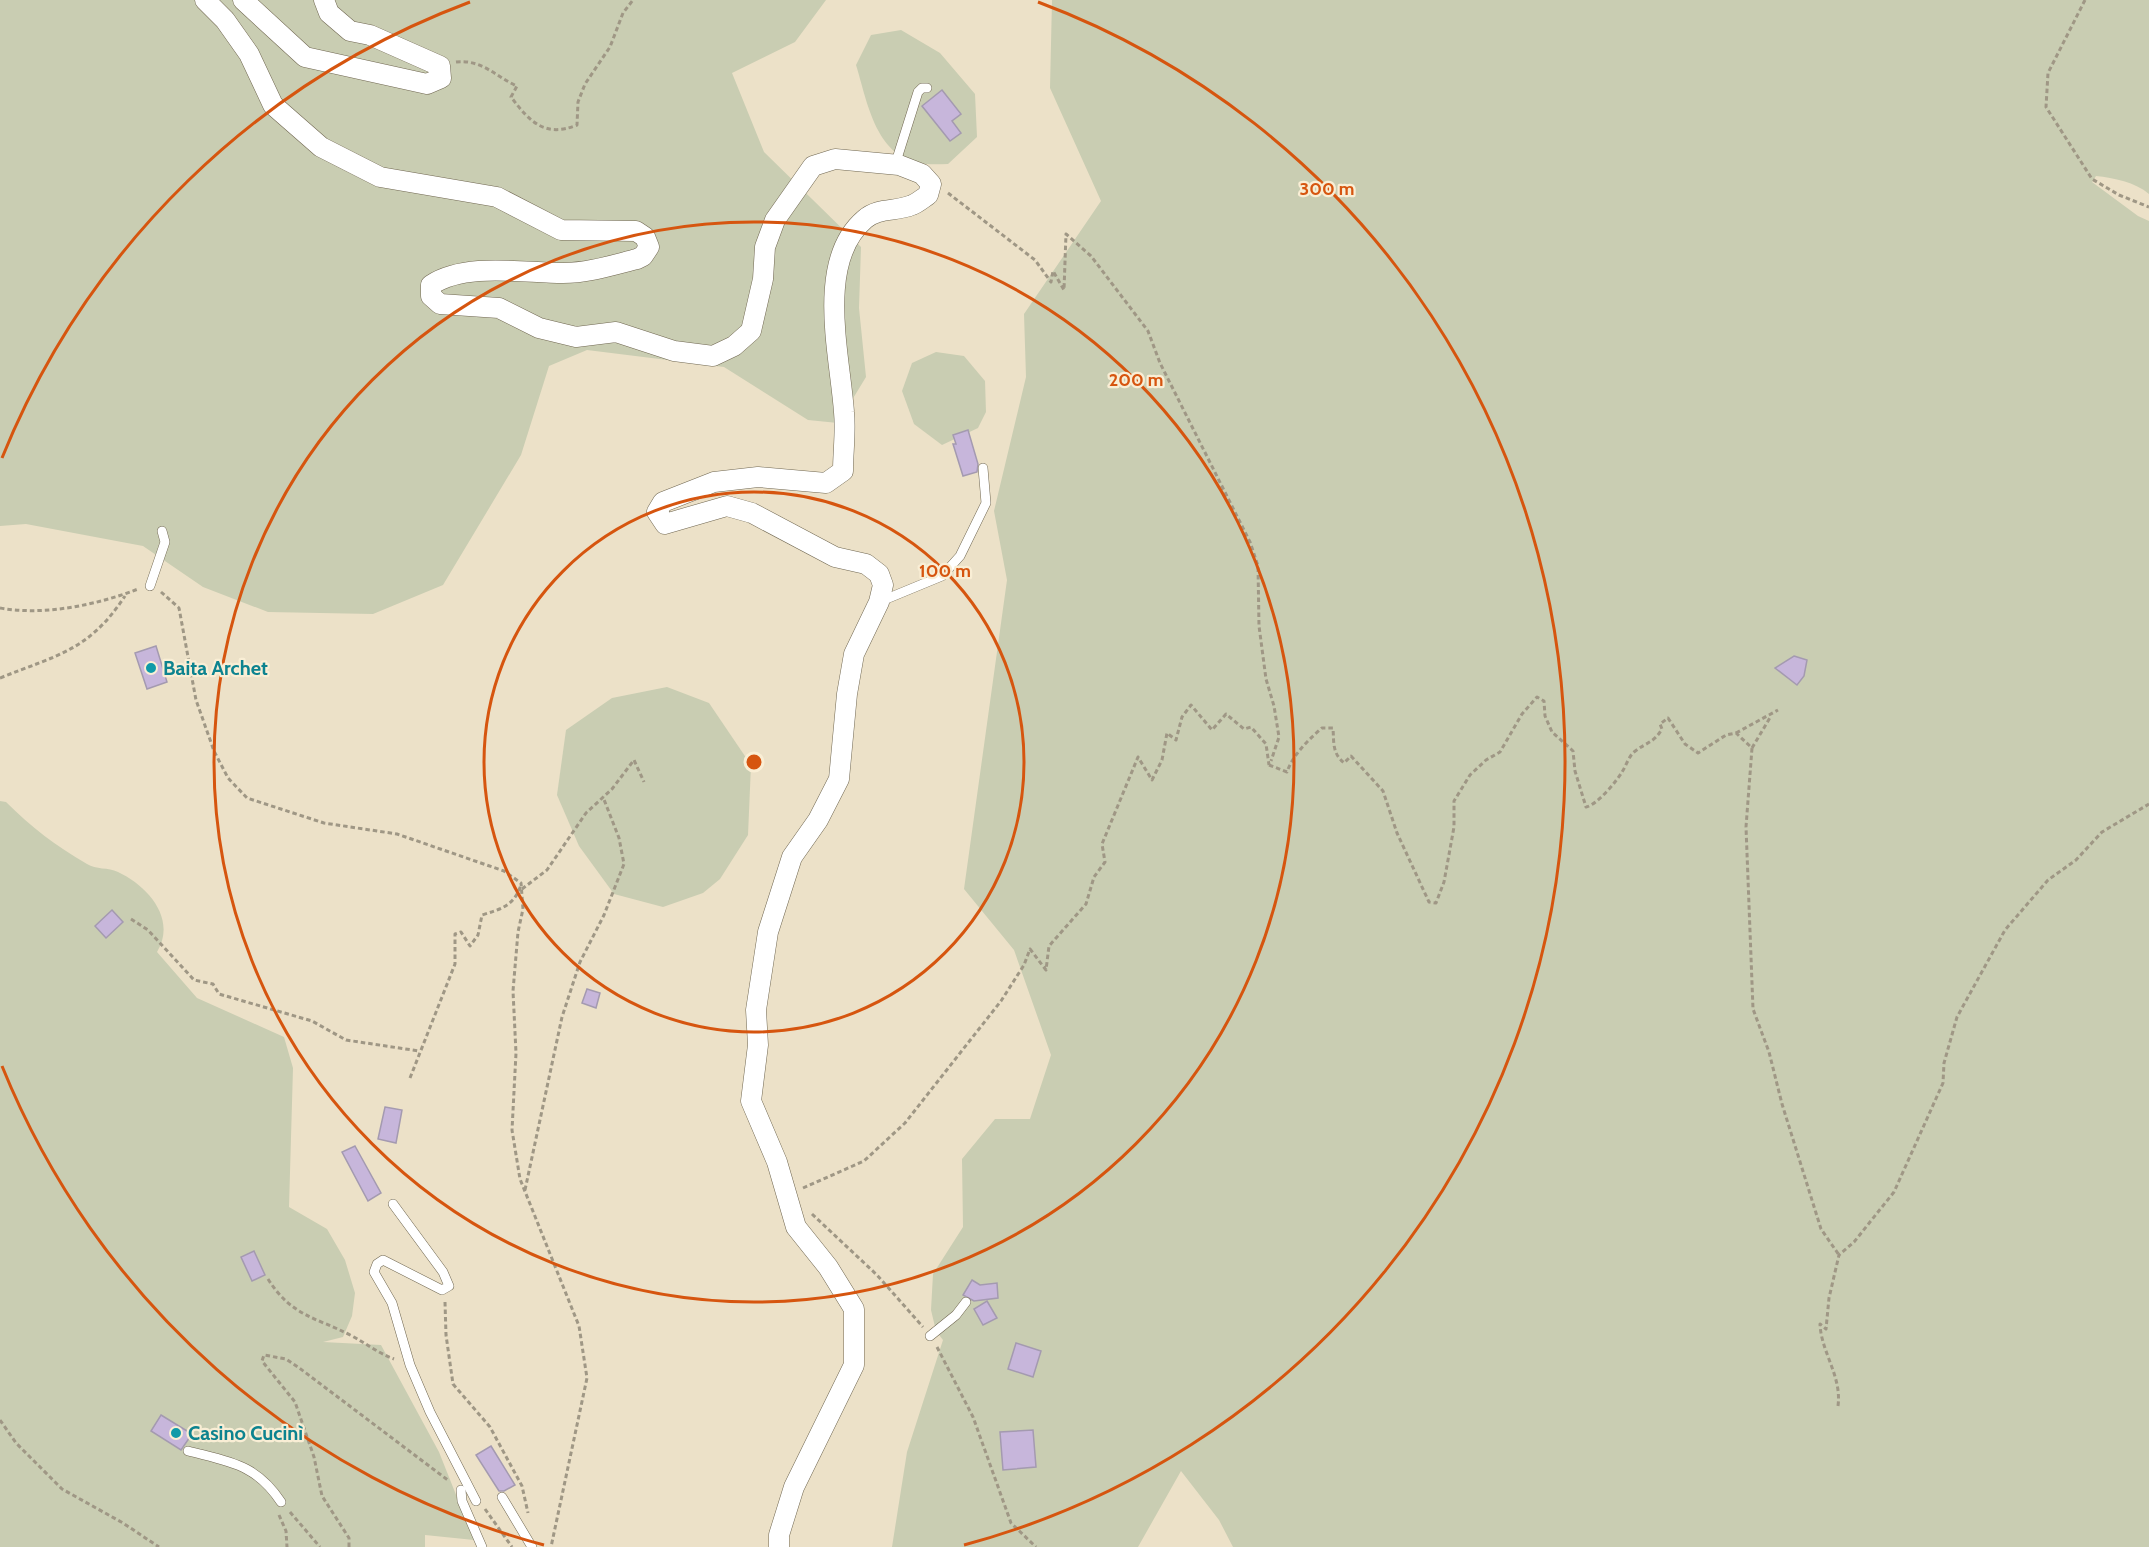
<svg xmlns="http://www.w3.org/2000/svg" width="2149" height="1547" font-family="Cabin,sans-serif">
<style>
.green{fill:#c9cdb2}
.building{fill:#c7b6db;stroke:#a49ab0;stroke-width:1.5}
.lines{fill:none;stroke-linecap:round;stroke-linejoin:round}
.service-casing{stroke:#706751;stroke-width:10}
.minor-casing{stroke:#706751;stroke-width:21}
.path{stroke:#9f9785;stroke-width:3;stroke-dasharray:4.5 3;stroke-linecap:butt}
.service{stroke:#fff;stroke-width:9}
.minor{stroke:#fff;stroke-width:20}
.ring{fill:none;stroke:#d6550f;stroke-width:3}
.culture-dot{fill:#0f9aa8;stroke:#f9eed5;stroke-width:2}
.labels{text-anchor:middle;stroke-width:4.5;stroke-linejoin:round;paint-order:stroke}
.culture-label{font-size:20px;font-weight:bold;fill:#0d838f;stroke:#f9eed5;text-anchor:start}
.centre{fill:#d6550f;stroke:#f9eed5;stroke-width:3}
.ring-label{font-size:18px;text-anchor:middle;font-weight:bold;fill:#d6550f;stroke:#f9eed5;stroke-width:4.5;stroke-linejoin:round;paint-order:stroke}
</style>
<rect width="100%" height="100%" fill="#ece1c8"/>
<g class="green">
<path d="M0 0H826L795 42 732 73 764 152 861 247 859 308 866 377 838 423 808 420 724 367 587 350 549 366 521 455 443 585 373 614 268 612 203 587 143 546 26 524 0 526Z"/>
<path d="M1052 0H2149V194C2135 182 2114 178 2096 176L2092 182 2138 216 2149 221V1547H1233L1219 1520 1181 1471 1138 1547H892L907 1452 943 1340 936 1331 931 1310 933 1274 963 1227 962 1159 995 1119H1030L1051 1055 1014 950 964 889 1007 580 994 511 1026 377 1024 314 1101 201 1050 88Z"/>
<path d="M901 30 940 53 975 94 977 137 948 164C939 164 928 165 919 163 875 155 867 100 856 65L871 35Z"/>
<path d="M936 352 964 356 985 381 986 412 978 428 942 445 914 424 902 391 912 363Z"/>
<path d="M667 687 709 703 751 765 748 835 720 879 703 893 663 907 614 894 579 846 557 795 566 730 612 698Z"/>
<path d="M0 801 6 802C32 828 55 845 87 864 96 870 108 867 118 872 148 886 177 919 157 952L197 998 284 1037 293 1068 289 1207 327 1229 345 1260 355 1293 352 1316 343 1337 323 1342 381 1345 439 1452 474 1540 425 1535V1547H0Z"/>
</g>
<g class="building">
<path d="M942 90 961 114 952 121 961 133 950 141 922 106Z"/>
<path d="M968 430 978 464 977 472 963 476 953 444H956L953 435Z"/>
<path d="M156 646 167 682 147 689 135 653Z"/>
<path d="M1794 656 1807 660 1804 676 1797 685 1775 668Z"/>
<path d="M112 910 123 922 106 938 95 926Z"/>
<path d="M587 989 600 993 596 1008 582 1003Z"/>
<path d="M385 1107 402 1110 396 1143 378 1139Z"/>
<path d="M355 1146 381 1193 368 1201 342 1152Z"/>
<path d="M254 1251 265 1275 252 1281 241 1257Z"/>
<path d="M972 1280 980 1285 997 1283 998 1298 974 1301 963 1295Z"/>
<path d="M987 1301 997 1318 983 1325 974 1309Z"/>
<path d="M1016 1343 1041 1351 1033 1377 1008 1369Z"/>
<path d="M161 1415 192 1434 181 1450 151 1431Z"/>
<path d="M1033 1430 1036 1467 1003 1470 1000 1432Z"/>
<path d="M491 1446 515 1485 504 1491H499L476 1455Z"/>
</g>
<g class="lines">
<defs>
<g id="service">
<path d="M895 165 918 92 922 88H927"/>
<path d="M150 586 165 542 162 531"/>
<path d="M879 602 942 576 960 556 986 503 983 468"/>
<path d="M393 1204 443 1272 449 1286 442 1290 383 1260 377 1264 374 1272 392 1303 410 1365 430 1412 476 1501"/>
<path d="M930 1336 956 1315 966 1302"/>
<path d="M188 1451C230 1462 256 1464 281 1502"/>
<path d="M461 1490 462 1501 482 1547"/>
<path d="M502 1497 532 1547"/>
</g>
<g id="minor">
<path d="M205 0 225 20 249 54 273 105 321 147 380 177 497 197 561 230 636 231 645 237 649 247 643 256 637 259C613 265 588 273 563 273 523 273 466 262 431 285V296L440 304 499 308 539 328 576 337 616 332 674 351 713 356 734 346 751 331 763 279 765 247 775 220 813 166 835 159 899 165 922 174 931 184 928 195C923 198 918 203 912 205 896 212 879 207 865 219 815 261 840 355 844 412 846 431 843 452 843 471L826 483 758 477 714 482 663 502 657 512 665 524 727 506 752 513 835 557 866 564 879 574 883 585 879 602 854 654 847 694 839 779 818 820 792 857 768 932 756 1010 758 1045 751 1101 777 1162 796 1227 828 1267 854 1309V1365L794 1487 779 1535V1547"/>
<path d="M243 0 305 57 427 84 441 78 440 66 370 35 350 31 329 13 324 0"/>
</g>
</defs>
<use href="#service" class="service-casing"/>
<use href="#minor" class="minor-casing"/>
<g class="path">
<path d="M2085 0 2048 73 2046 107 2092 179 2119 195 2149 207"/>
<path d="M456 62C482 59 496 77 517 86L511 97C530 122 545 138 577 125L578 102 585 84 610 47 623 13 633 0"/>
<path d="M948 193 1035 260 1051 282 1053 271 1064 290 1066 234 1091 256 1148 331 1160 363 1250 542 1258 566 1259 626 1266 679 1274 706 1279 737 1271 761"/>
<path d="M161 592 179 608 196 700 214 751 228 778 247 798 324 823 397 834 504 871 521 883 523 909 518 932 513 991 516 1053 512 1130 520 1179 579 1326 587 1378 551 1547"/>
<path d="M0 608C44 616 97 605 138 589"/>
<path d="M0 678C57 655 89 651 125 596"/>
<path d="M1736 733 1778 710"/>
<path d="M1752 748 1771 716"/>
<path d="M1269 765 1287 772C1293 755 1307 741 1322 728H1333C1334 742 1332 753 1344 763L1351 756 1383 791 1397 833 1429 902 1436 903 1444 882 1454 827V801L1470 775 1486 760 1500 752 1522 714 1537 697 1544 701 1545 716 1552 732 1573 751 1575 771 1586 807C1597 805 1616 782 1622 772 1626 766 1629 756 1634 752 1645 743 1654 743 1662 729L1660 724 1668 718 1685 744 1698 753 1726 735 1736 733 1752 748 1746 827 1753 1009 1769 1052 1782 1104 1821 1229 1839 1255"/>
<path d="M522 889 547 870 586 813 612 789 634 760 644 782"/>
<path d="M131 919 148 930 194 980 213 984 219 994 312 1021 346 1040 419 1051"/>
<path d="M410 1078 455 964V934L461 932 470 946 478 935 482 915C501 909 514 906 521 885"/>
<path d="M803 1188 864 1161 905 1123 1001 1001 1024 965 1030 949 1046 970 1049 946 1086 904 1094 877 1105 862 1102 844 1138 757 1152 780 1162 760 1167 733 1176 740 1182 717 1191 705 1212 730 1226 714 1244 729 1251 727 1266 744 1269 765"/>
<path d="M525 1190 562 1017 580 962 604 915 624 864 619 838 603 797"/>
<path d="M812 1214 877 1275 923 1327"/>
<path d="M268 1279C292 1317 316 1317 352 1336 367 1344 378 1353 394 1359"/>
<path d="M445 1302 446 1335 453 1384 490 1427 522 1486 528 1513"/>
<path d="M937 1347 973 1417 1011 1523 1036 1547"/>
<path d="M1838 1406C1842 1376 1821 1352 1820 1324L1826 1329 1829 1298 1839 1255 1854 1242 1894 1192 1943 1083 1944 1063 1957 1017 2005 930 2048 880 2076 860 2102 832 2149 804"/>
<path d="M0 1420 16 1443 62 1489 123 1523 159 1547"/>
<path d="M485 1509 512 1547"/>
<path d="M290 1512 320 1547"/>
<path d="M279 1515 286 1531 287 1547"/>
<path d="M349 1547V1538L322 1496 314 1457 295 1402 262 1361 264 1355 286 1359 298 1367 449 1481"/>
</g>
<use href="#service" class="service"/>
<use href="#minor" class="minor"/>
</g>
<g class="ring">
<circle cx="754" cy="762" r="270"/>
<circle cx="754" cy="762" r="540"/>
<path d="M544 1545A811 811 0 0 1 2 1066M2 458A811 811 0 0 1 470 2M1038 2A811 811 0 0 1 964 1545"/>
</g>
<g class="culture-dot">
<circle cx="151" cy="668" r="6"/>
<circle cx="176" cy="1433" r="6"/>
</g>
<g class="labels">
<g class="culture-label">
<text x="163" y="675">Baita Archet</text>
<text x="188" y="1440">Casino Cucinì</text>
</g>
</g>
<circle cx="754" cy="762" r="9" class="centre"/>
<g class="ring-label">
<text x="1327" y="195">300 m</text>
<text x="1136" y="386">200 m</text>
<text x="945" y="577">100 m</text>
</g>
</svg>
